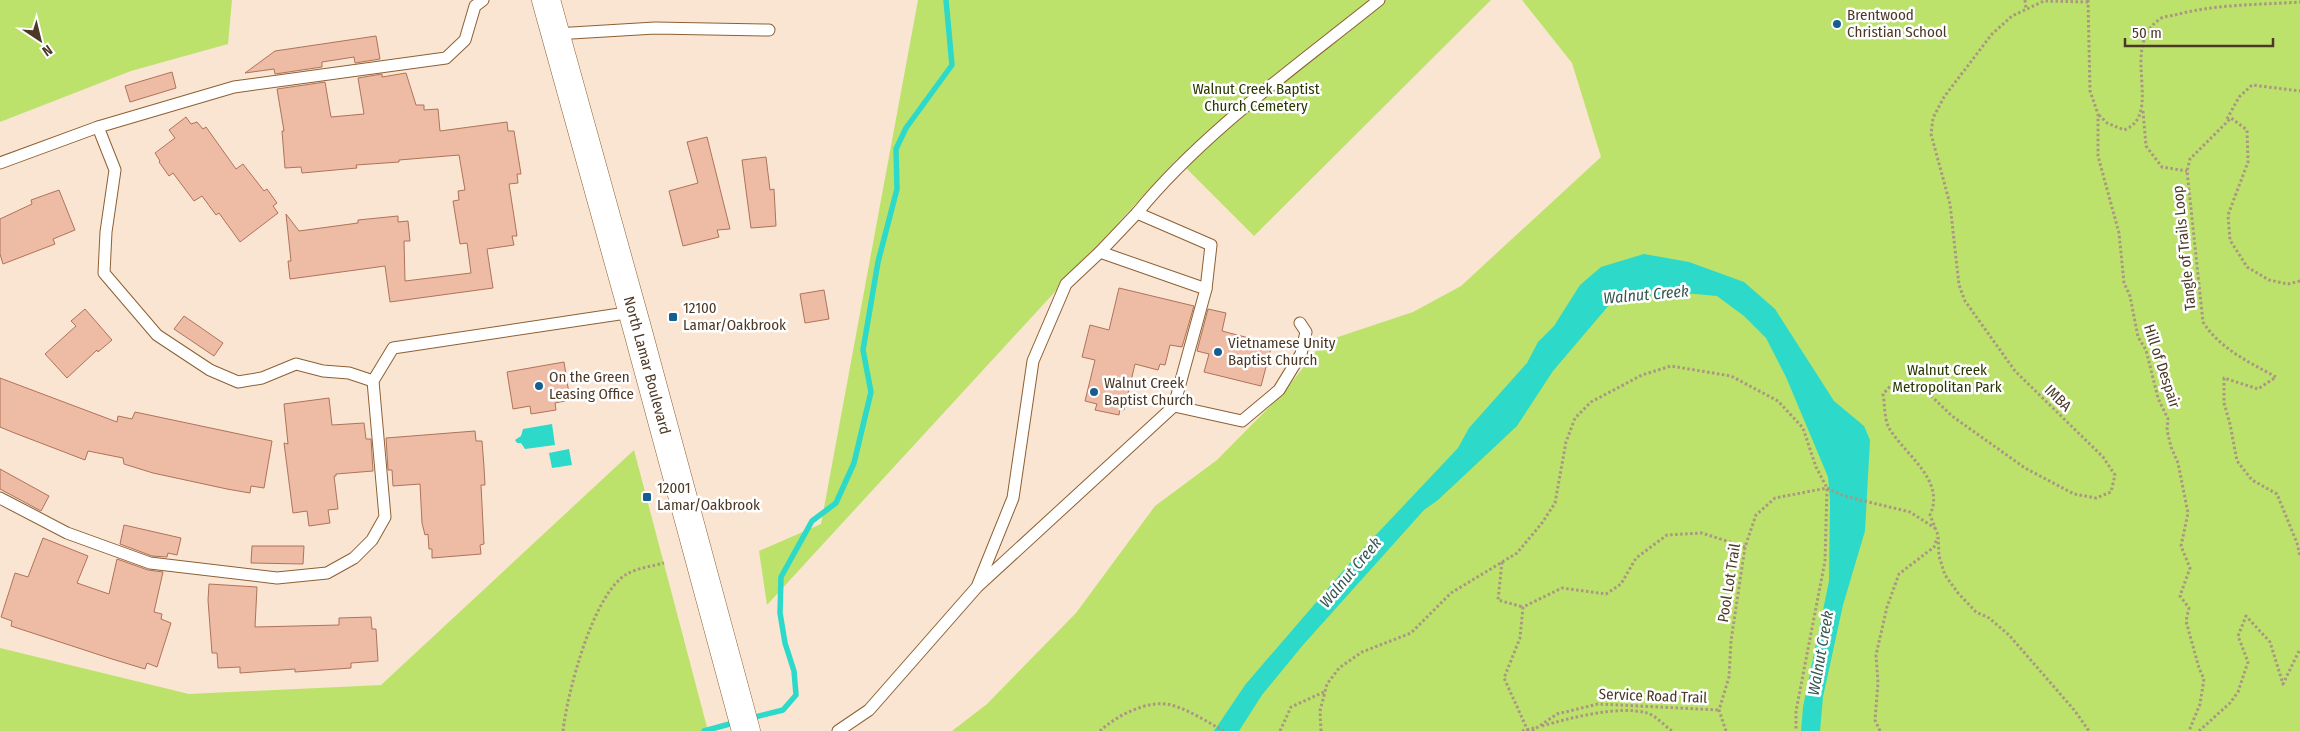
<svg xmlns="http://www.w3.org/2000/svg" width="2300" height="731" font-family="'Fira Sans Condensed',sans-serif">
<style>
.green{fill:#bce26c}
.water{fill:#2dd9c8}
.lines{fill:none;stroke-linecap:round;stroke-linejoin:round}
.stream{stroke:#2dd9c8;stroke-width:5.5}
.building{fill:#eebba5;stroke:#af7359}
.service-casing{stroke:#8d6033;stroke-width:13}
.primary-casing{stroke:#8d6033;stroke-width:29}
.path{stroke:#ab9683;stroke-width:3;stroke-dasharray:2.5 2.5;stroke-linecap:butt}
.service{stroke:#fff;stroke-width:11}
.primary{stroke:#fff;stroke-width:28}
.poi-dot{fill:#135f92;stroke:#fff;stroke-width:2}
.labels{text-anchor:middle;stroke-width:5;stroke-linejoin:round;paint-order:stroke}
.poi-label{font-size:15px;fill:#4c3825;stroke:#fff;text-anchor:start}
.park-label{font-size:15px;fill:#2a3901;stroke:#fff}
.street-label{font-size:15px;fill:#4c3825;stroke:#fff}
.water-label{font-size:16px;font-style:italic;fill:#365752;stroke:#fff}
</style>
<rect width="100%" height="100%" fill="#fae5d2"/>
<g class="green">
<path d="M0 0H232L228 44 131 71 0 122Z"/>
<path d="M918 0H1491L1254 236 1177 159 767 605 759 551 821 524Z"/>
<path d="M1522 0H2300V731H952L987 704 1076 613 1155 506 1217 460 1284 392 1323 342 1413 312 1461 286 1601 157 1572 63Z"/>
<path d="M634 450 708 731H0V648L189 694 381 685Z"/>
</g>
<g class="water">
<path d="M1644 254 1689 262 1744 282 1775 309 1834 401 1864 426 1870 440 1865 531 1843 605 1823 697 1820 731H1801L1803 707 1829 581 1830 500 1828 477 1786 377 1766 338 1744 316 1717 296 1684 293 1621 299 1610 304 1553 371 1517 426 1438 500 1424 510 1303 645 1262 695 1239 731H1214L1245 685 1356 556 1458 448 1469 428 1527 363 1538 342 1554 326 1580 285 1601 267Z"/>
<path d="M552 424 555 445 525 449 521 443H517L515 440 521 436 523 429Z"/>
<path d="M569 449 572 465 552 468 549 453Z"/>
</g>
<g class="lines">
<g class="stream">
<path d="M751 718 783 710 796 695 794 671 785 643 780 613 781 577 812 521 836 503 854 463 871 392 863 350 878 262 897 189 896 149 906 128 952 65 946 0"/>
<path d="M704 731 737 722"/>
</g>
</g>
<g class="building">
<path d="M376 36 380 59 355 63 354 57 322 62V67L275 74 274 69 245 73 275 51Z"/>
<path d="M172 72 176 88 130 102 125 86Z"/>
<path d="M406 73 416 105H424V110L438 109 440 131 507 122 508 131H514L521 174H517L518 183 509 184 517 236H512L514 245 487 249 493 288 390 302 385 266 290 279 288 261H291L286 214 299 231 358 223V220L398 216V222L408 221 410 241H404L405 281 471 273 467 243 460 244 453 201 459 200 458 191 465 190 459 155 399 160V162L356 165 357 168 302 173 301 167 285 168 282 131H284L277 89 325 82 331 117 364 114 358 78 382 74V77Z"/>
<path d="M186 117 191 124 197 122 203 129 206 127 236 169 243 164 264 191 267 189 277 203 273 206 278 213 240 242 219 213 216 215 202 196 194 201 173 173 169 176 159 162 160 161 155 153 175 138 169 130Z"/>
<path d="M707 137 730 229 717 230 719 237 683 246 669 191 698 183 687 142Z"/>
<path d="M766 157 770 190 774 189 776 226 751 228 742 160Z"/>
<path d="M59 190 75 230 53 239 55 244 3 264 0 254V219L32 204 31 200Z"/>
<path d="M1119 288 1194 306 1182 347 1170 345 1165 365 1160 364 1158 370 1135 364 1124 410 1120 409 1119 415 1095 410 1097 404 1085 401 1095 360 1082 357 1090 325 1109 330Z"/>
<path d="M824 290 829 319 805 323 800 294Z"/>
<path d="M85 309 112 340 98 352 97 350 67 378 45 354 76 326 71 321Z"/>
<path d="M1208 309 1226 313 1222 331 1272 344 1261 386 1204 372 1209 354 1197 351Z"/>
<path d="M184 316 223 343 214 356 174 329Z"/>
<path d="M564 362 570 400 555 403 556 410 531 414 530 406 513 409 507 372Z"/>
<path d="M0 378 117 422 118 416 132 419 135 412 272 441 264 488 251 486 250 493 227 489 153 473 124 464 123 458 88 451 85 460 12 432 0 427Z"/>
<path d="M329 398 332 425 364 423 366 439H371L373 471 336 474V476H334L338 509 328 510 330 523 309 526 307 511 293 513 284 443 288 444 284 404Z"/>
<path d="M475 431 476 441H482L484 467 485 485H481L484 544 480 545 481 554 432 558V549H429L428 534 425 535 422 523 420 484 393 486 392 470H388L386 438Z"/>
<path d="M0 469 49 496 41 511 0 489Z"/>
<path d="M124 525 181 538 177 555 168 553 167 557 152 556 120 544Z"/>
<path d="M43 538 88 556 77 583 109 594 117 559 148 570 163 572 154 612 162 614 161 619 171 623 157 667 147 663 145 669 112 659 11 626 12 621 1 617 15 573 28 577Z"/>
<path d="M252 546H304L303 564 251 563Z"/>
<path d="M209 584 257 587 255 627 339 625V618L371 617 372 629H376L378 661 351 663V668L295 672V669L240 673V667L218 668 217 653H212L208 600Z"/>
</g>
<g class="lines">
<defs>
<g id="service">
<path d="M555 34 655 28 769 30"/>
<path d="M98 127 115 170 106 232 104 273 157 335 210 370 238 382 262 378 296 364 323 371 349 373 373 381"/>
<path d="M0 163 98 127 234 87 446 58 465 40 475 6 483 0"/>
<path d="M1137 213C1203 132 1297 66 1379 0"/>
<path d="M1100 252 1137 213 1211 245 1206 289"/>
<path d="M1174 406 1242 421 1279 390 1301 354 1306 332 1300 323"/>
<path d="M0 498 67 533 150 563 277 578 327 573 354 558 372 540 385 517 373 381 393 348 633 312"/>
<path d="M838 731 869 710 977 587 1174 406 1206 289 1100 252 1066 284 1033 361 1013 498 977 587"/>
</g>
<g id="primary">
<path id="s1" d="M546 0 637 328 746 731"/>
</g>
</defs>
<use href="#service" class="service-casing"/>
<use href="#primary" class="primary-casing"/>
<g class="path">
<path d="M2025 0 2026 9"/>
<path d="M2088 0 2090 91 2098 114V156L2119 233 2124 283 2130 296 2138 337 2146 350 2158 398 2168 419 2167 430 2171 447 2178 463 2188 513 2181 546 2190 568 2180 596 2189 608 2186 621 2199 668 2204 679 2200 704 2189 731"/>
<path d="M2088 2 2044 1 2012 16 1992 34 1944 97 1933 118 1931 134 1950 204 1959 285 1965 301 2015 371 2103 457 2115 475 2111 492 2096 498 2074 494 2025 468 1952 416 1923 388 1895 381 1883 394C1885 404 1884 419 1889 428 1905 455 1946 480 1930 515L1938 535 1939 556 1945 575 1958 593 1976 612 1989 618 2009 635 2075 711 2089 731"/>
<path d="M2143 111 2146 146 2162 167 2187 171"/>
<path d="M2099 115 2107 123 2124 130C2165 114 2118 47 2160 19 2164 16 2170 16 2175 15 2215 4 2258 5 2300 2"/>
<path d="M2227 119 2239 97 2252 85 2300 91"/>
<path d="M2300 281 2288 284 2269 280 2247 267 2230 240 2228 215 2248 162 2247 130 2231 118 2190 159 2187 171 2203 322C2220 349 2249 362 2276 377L2258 389 2224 378V403L2230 424 2237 461 2252 480 2277 494 2297 543 2300 557"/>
<path d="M1827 488 1844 496 1910 512 1935 528"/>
<path d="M1502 562 1498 600 1523 607"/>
<path d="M1542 726C1569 718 1620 705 1647 713 1655 715 1665 726 1672 731"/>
<path d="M563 731C567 694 593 593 627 574 637 568 653 566 664 563"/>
<path d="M1100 731C1116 716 1148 699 1171 705 1190 710 1207 722 1224 731"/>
<path d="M1280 731 1291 707 1324 692"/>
<path d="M1321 731 1320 711 1327 684 1339 668 1362 652 1411 633 1451 593 1517 553 1542 523 1555 503 1566 442 1575 418 1591 402 1642 375 1671 366 1731 376 1778 401 1803 428 1816 467 1827 488 1825 561 1796 711V731"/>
<path d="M1522 731 1534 728"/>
<path d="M1528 731 1504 678 1520 638 1523 607 1562 588 1606 594 1621 584 1636 558 1667 535 1702 533 1745 547"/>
<path d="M1532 731 1557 714 1598 704 1719 710"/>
<path d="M1726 731 1719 710 1729 677 1731 641 1745 547 1756 515 1775 498 1827 488"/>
<path d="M1880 731 1875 720 1878 683 1876 655 1887 607 1899 574 1934 547 1937 538"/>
<path d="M2199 731 2230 703 2238 692 2248 662 2238 636 2246 616 2270 642 2283 684 2300 649"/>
</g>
<use href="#service" class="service"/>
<use href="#primary" class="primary"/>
</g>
<g class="poi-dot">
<circle cx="1837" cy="24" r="5"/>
<rect x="668" y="312" width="10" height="10" rx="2.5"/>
<circle cx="1218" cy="352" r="5"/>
<circle cx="539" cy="386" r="5"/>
<circle cx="1094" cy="392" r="5"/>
<rect x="642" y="492" width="10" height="10" rx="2.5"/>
</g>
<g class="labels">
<g class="poi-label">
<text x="1847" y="20">Brentwood<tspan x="1847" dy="17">Christian School</tspan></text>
<text x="683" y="313">12100<tspan x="683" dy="17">Lamar/Oakbrook</tspan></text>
<text x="1228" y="348">Vietnamese Unity<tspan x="1228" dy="17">Baptist Church</tspan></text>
<text x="549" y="382">On the Green<tspan x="549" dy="17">Leasing Office</tspan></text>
<text x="1104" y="388">Walnut Creek<tspan x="1104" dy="17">Baptist Church</tspan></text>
<text x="657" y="493">12001<tspan x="657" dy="17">Lamar/Oakbrook</tspan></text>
</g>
<g class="park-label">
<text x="1256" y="94">Walnut Creek Baptist<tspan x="1256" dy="17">Church Cemetery</tspan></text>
<text x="1947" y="375">Walnut Creek<tspan x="1947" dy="17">Metropolitan Park</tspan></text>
</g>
<g class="street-label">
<text transform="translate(2184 248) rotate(-96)" y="5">Tangle of Trails Loop</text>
<text dy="5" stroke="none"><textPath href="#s1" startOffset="379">North Lamar Boulevard</textPath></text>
<text transform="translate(2162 366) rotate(72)" y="5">Hill of Despair</text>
<text transform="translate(2058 398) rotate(44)" y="5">IMBA</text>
<text transform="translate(1729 583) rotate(-81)" y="5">Pool Lot Trail</text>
<text transform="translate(1653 696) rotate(2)" y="5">Service Road Trail</text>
</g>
<g class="water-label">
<text transform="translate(1646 294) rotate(-5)" y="6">Walnut Creek</text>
<text transform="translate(1350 572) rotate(-50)" y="6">Walnut Creek</text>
<text transform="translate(1820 653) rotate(-80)" y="6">Walnut Creek</text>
</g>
</g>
<g transform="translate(40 40) rotate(145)" stroke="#ffffff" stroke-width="4" paint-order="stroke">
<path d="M0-4L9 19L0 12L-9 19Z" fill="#4c3825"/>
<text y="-8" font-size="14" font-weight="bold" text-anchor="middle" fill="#4c3825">N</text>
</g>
<path d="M2125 38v8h148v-8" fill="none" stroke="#4c3825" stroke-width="2.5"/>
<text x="2132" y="38" font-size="15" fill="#4c3825" stroke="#ffffff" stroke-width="4" paint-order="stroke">50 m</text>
</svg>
